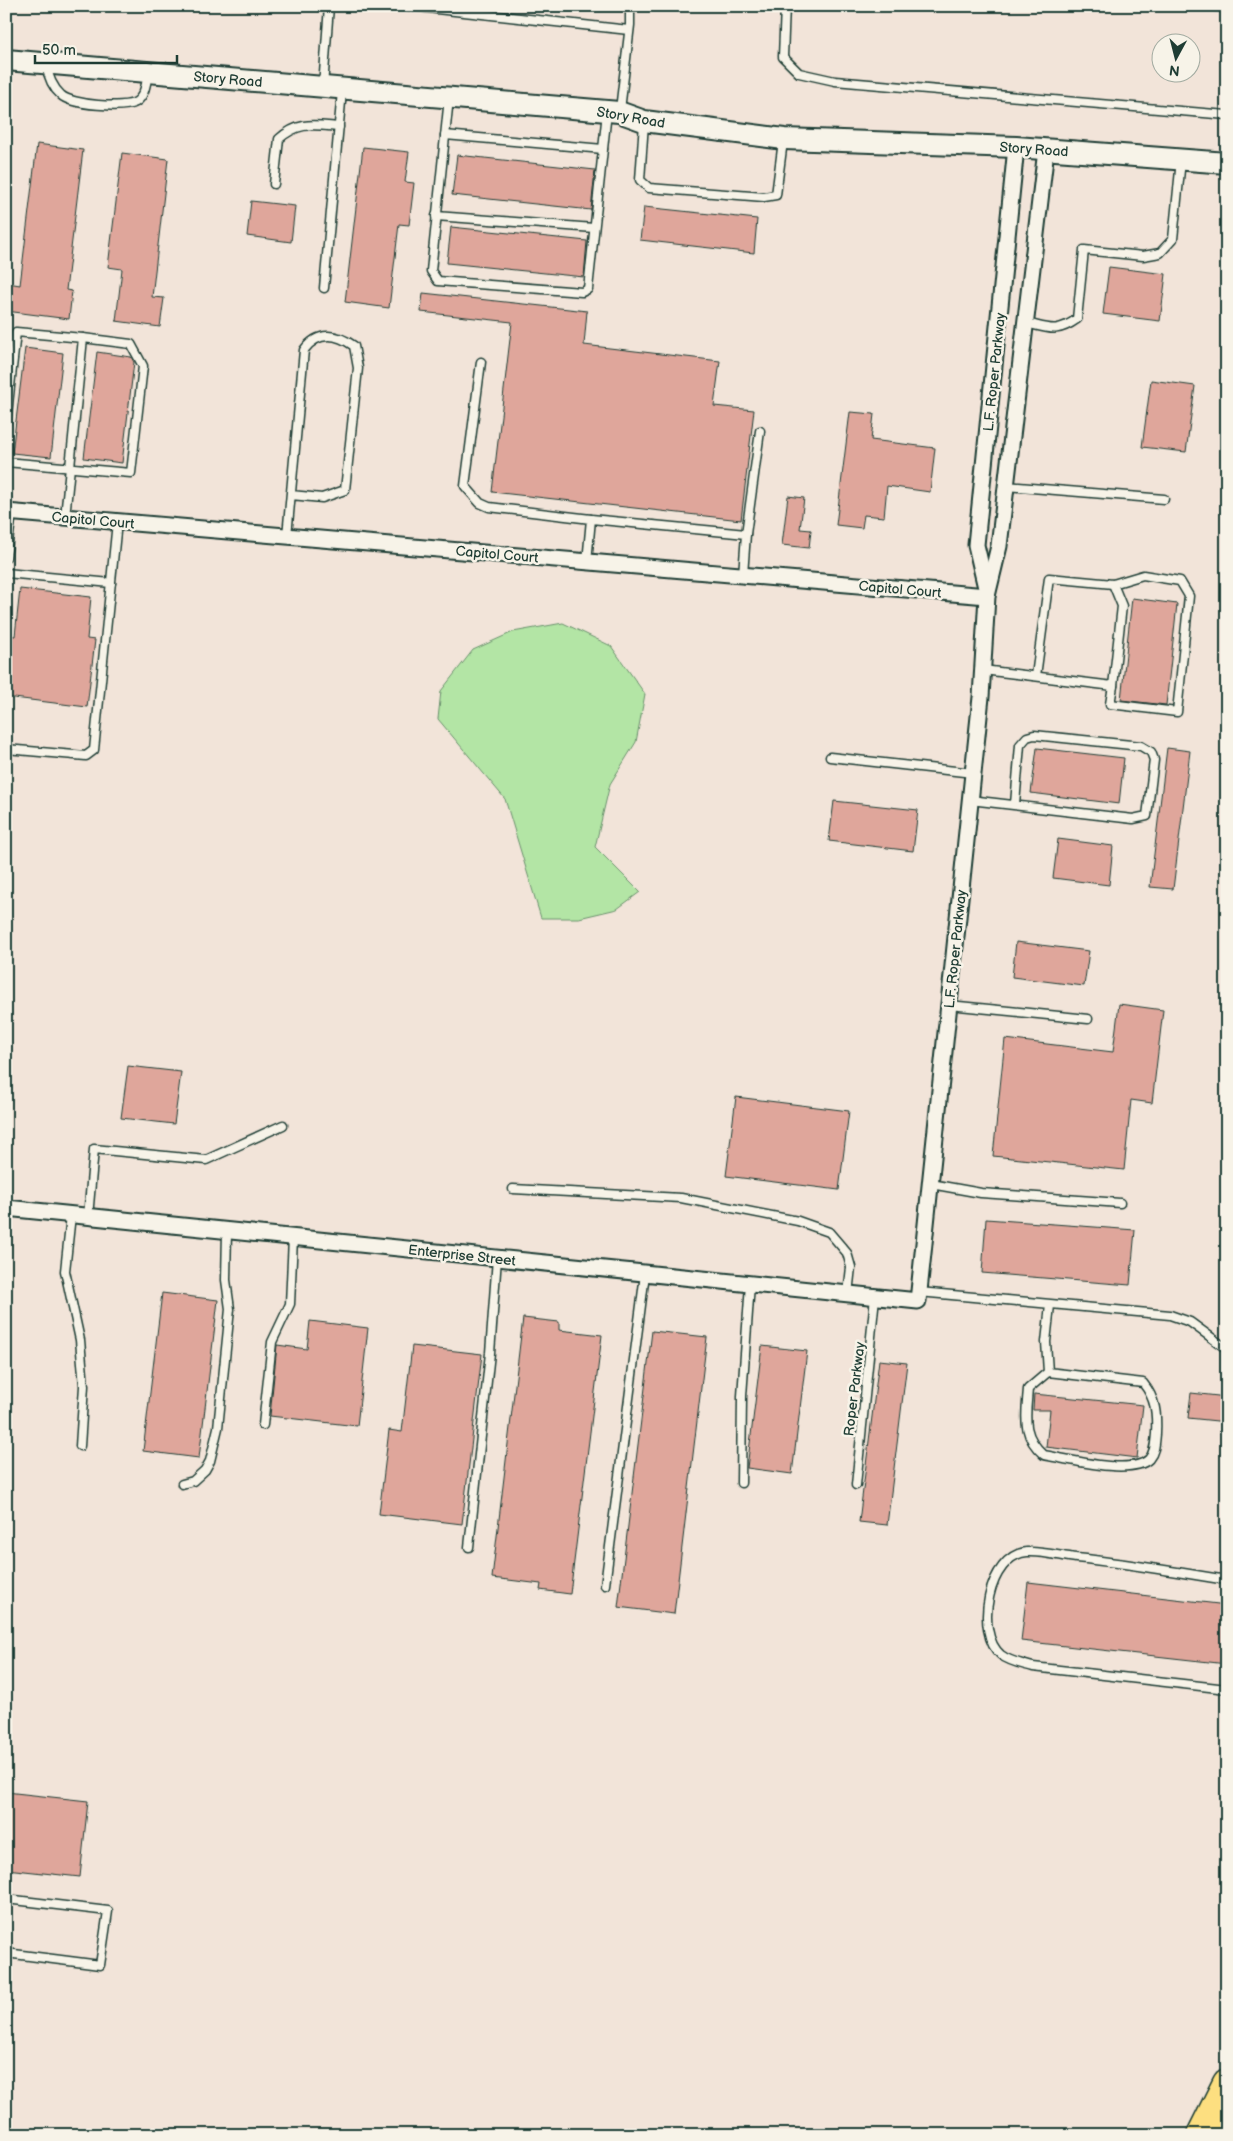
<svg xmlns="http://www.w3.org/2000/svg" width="1233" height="2141" font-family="'Balsamiq Sans',sans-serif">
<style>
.green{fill:#b3e5a5;stroke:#69916c}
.building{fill:#dfa69b;stroke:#1f3d34}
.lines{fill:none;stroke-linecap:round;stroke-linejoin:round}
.service-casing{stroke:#1f3d34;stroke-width:11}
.minor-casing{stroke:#1f3d34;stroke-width:19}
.tertiary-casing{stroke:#1f3d34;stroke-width:24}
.motorway-casing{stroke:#1f3d34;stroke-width:31}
.service{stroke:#f7f3e8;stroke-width:8}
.minor{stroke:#f7f3e8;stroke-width:15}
.tertiary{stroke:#f7f3e8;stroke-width:20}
.motorway{stroke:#fddf80;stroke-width:28}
.labels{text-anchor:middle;stroke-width:5;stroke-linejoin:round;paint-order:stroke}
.street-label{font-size:14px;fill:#1f3d34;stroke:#f7f3e8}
</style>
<rect width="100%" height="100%" fill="#f2e4d9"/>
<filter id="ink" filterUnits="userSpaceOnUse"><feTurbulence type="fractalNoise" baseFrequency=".02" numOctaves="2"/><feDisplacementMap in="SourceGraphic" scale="10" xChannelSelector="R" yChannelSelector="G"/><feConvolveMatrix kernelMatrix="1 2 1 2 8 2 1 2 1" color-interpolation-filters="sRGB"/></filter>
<g filter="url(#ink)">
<path class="green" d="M563 623 611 646 645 694 636 742 610 784 595 847 640 892 617 909 579 918H541L505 799 438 719 441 691 473 650 513 632Z"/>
<g class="building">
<path d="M37 144 83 150 66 290 72 291 69 319 6 311 8 283 20 285Z"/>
<path d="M363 147 409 152 405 182 414 183 409 225 399 224 389 308 345 302Z"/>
<path d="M122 153 168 159 152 297 164 298 160 327 116 321 122 269 108 267Z"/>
<path d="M457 155 595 170 591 210 452 195Z"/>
<path d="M251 201 295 206 291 242 247 236Z"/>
<path d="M644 207 757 219 754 253 640 240Z"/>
<path d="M451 227 587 241 584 277 447 263Z"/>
<path d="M1109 267 1166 274 1160 321 1103 314Z"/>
<path d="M423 293 587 311 584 345 720 361 714 406 754 410 741 520 492 492 512 322 421 312Z"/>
<path d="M25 348 63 353 51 457 12 453Z"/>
<path d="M97 352 131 357 134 362 122 463 84 458Z"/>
<path d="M1151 380 1195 386 1186 452 1142 447Z"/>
<path d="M850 412 874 414 871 440 935 448 930 492 887 486 884 517 864 515 862 528 836 525Z"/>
<path d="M788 496 804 498 800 529 811 530 809 548 782 545Z"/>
<path d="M20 589 91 597 87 639 95 640 87 707 6 697V635L15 636Z"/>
<path d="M1132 598 1177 604 1166 705 1121 700Z"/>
<path d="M1037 748 1124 758 1119 804 1031 793Z"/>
<path d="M1167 748 1190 751 1173 889 1150 887Z"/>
<path d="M834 801 918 810 913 851 829 841Z"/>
<path d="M1058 839 1113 846 1109 885 1053 878Z"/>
<path d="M1016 942 1089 951 1084 986 1012 977Z"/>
<path d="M1119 1004 1163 1010 1152 1103 1131 1100 1124 1170 993 1156 1005 1039 1113 1052Z"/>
<path d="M128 1066 181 1072 174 1124 121 1118Z"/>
<path d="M736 1097 849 1111 839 1190 726 1176Z"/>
<path d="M986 1219 1135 1230 1130 1285 982 1273Z"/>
<path d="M162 1293 218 1300 199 1458 143 1451Z"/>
<path d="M523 1318 559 1322V1330L602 1335 570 1594 540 1590 541 1584 492 1578Z"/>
<path d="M310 1321 368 1328 357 1426 270 1416 277 1345 307 1349Z"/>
<path d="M652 1331 707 1337 674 1614 618 1607Z"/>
<path d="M412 1346 482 1354 462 1524 379 1514 389 1430 402 1432Z"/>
<path d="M762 1346 807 1351 792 1474 747 1468Z"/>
<path d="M879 1360 907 1363 887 1525 859 1522Z"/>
<path d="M1191 1393 1227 1397V1422L1188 1418Z"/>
<path d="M1034 1394 1143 1405 1137 1458 1046 1447 1050 1410H1033Z"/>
<path d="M1028 1582 1227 1605V1664L1021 1641Z"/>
<path d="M6 1792 88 1801 80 1877 6 1869Z"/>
</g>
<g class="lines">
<defs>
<g id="service">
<path d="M409 6 629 30"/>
<path d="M785 6 783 57 799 73 835 81 1227 115"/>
<path d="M1209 6 1227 8"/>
<path d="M46 64C48 76 52 87 61 95 71 105 124 109 136 102 145 96 146 83 148 74"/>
<path d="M323 87 329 6"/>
<path d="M449 98 431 271 438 281 582 292 588 289 607 112"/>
<path d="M620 110 630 25V6"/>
<path d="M644 123 640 180 649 188 764 197 776 195 783 141"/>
<path d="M445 135 603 149"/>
<path d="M274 184 279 139C299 121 314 125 339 127"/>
<path d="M436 216 594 228"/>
<path d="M324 288 342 91"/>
<path d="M1026 323C1049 328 1056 334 1077 319L1084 250 1143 256 1160 253 1173 239 1181 160"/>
<path d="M481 362 465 486 480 503 489 507 591 519 587 562"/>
<path d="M6 423 16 332 83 338 65 517"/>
<path d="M6 462 131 473 143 366 131 344 83 338"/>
<path d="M1006 486 1164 499"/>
<path d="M591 519 746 534 743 575"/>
<path d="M746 534 760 431"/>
<path d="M287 536 304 350C318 331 336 333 354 346L358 368 345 490 322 498 291 495"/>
<path d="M6 557 12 513"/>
<path d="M6 573 111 583"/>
<path d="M983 670 1113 686 1110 704 1177 712 1189 596 1180 581 1143 575 1113 584 1049 578 1036 676"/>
<path d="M1113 686 1122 606 1113 584"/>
<path d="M6 749 86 756 94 750 117 522"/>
<path d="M830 757 973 773"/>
<path d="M970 800 1133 819 1147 816 1154 760 1151 752 1141 746 1034 735 1027 737 1020 745 1015 804"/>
<path d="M949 1005 1088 1019"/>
<path d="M931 1184 981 1193 1120 1203"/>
<path d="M513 1189 681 1198 798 1221 829 1232 847 1253 851 1267 848 1294"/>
<path d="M71 1215 65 1271 80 1340 84 1386 80 1446"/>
<path d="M88 1217 94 1149 206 1160 283 1125"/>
<path d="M919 1292 1170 1315 1190 1322 1227 1349"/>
<path d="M1048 1372 1028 1389C1026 1416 1021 1435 1044 1455 1067 1459 1132 1476 1149 1459 1155 1452 1155 1443 1156 1434 1157 1414 1156 1399 1143 1383L1048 1372 1046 1342 1050 1305"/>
<path d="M263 1425 272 1342 290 1304 293 1238"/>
<path d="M741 1483 742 1396 750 1284"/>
<path d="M182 1484 193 1481 205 1470 210 1461 218 1428 230 1309 226 1280 227 1231"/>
<path d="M856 1485 875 1297"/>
<path d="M469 1547 490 1353 497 1258"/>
<path d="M1227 1580C1176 1572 1126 1563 1076 1558 1060 1556 1042 1551 1027 1552 988 1555 974 1633 1001 1655 1010 1662 1023 1664 1033 1667L1227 1689"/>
<path d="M605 1585 645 1274"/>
<path d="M6 1899 108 1911 100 1965 6 1953"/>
</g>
<g id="minor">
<path d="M6 512 987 596"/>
<path d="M987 592 976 545 1016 147"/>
<path d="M6 1208 918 1301 981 697 987 596 999 546 1046 150"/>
</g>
<path id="tertiary" d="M6 60 619 112 644 121 784 139 1016 147 1227 163"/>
<path id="motorway" d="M1201 2135 1227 2083"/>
</defs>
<use href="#service" class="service-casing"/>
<use href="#minor" class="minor-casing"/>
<use href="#tertiary" class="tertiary-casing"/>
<use href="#motorway" class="motorway-casing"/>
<use href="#service" class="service"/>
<use href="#minor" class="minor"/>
<use href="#tertiary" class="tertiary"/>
<use href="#motorway" class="motorway"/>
</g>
</g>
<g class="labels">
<g class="street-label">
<text transform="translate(228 79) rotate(5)" y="5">Story Road</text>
<text transform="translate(631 117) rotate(10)" y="5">Story Road</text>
<text transform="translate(1034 149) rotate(4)" y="5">Story Road</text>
<text transform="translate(994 372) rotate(-84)" y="5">L.F. Roper Parkway</text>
<text transform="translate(93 520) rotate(5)" y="5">Capitol Court</text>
<text transform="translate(497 554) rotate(5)" y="5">Capitol Court</text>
<text transform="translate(900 589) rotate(5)" y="5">Capitol Court</text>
<text transform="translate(955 949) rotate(-84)" y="5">L.F. Roper Parkway</text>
<text transform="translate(462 1255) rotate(6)" y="5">Enterprise Street</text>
<text transform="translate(854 1389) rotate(-83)" y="5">Roper Parkway</text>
</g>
</g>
<rect width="1233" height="2141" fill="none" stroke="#f7f3e8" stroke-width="25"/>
<rect x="12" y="12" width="1208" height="2116" fill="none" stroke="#1f3d34" stroke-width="2" filter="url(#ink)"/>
<g transform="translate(1176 58) rotate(187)"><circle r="24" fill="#f7f3e8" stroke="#a1aaa0"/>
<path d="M0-4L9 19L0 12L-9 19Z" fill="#1f3d34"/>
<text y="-8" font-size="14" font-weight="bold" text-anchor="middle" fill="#1f3d34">N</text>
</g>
<path d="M35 55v8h142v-8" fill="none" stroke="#1f3d34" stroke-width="2.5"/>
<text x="42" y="55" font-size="15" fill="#1f3d34" stroke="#f7f3e8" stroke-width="4" paint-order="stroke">50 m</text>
</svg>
